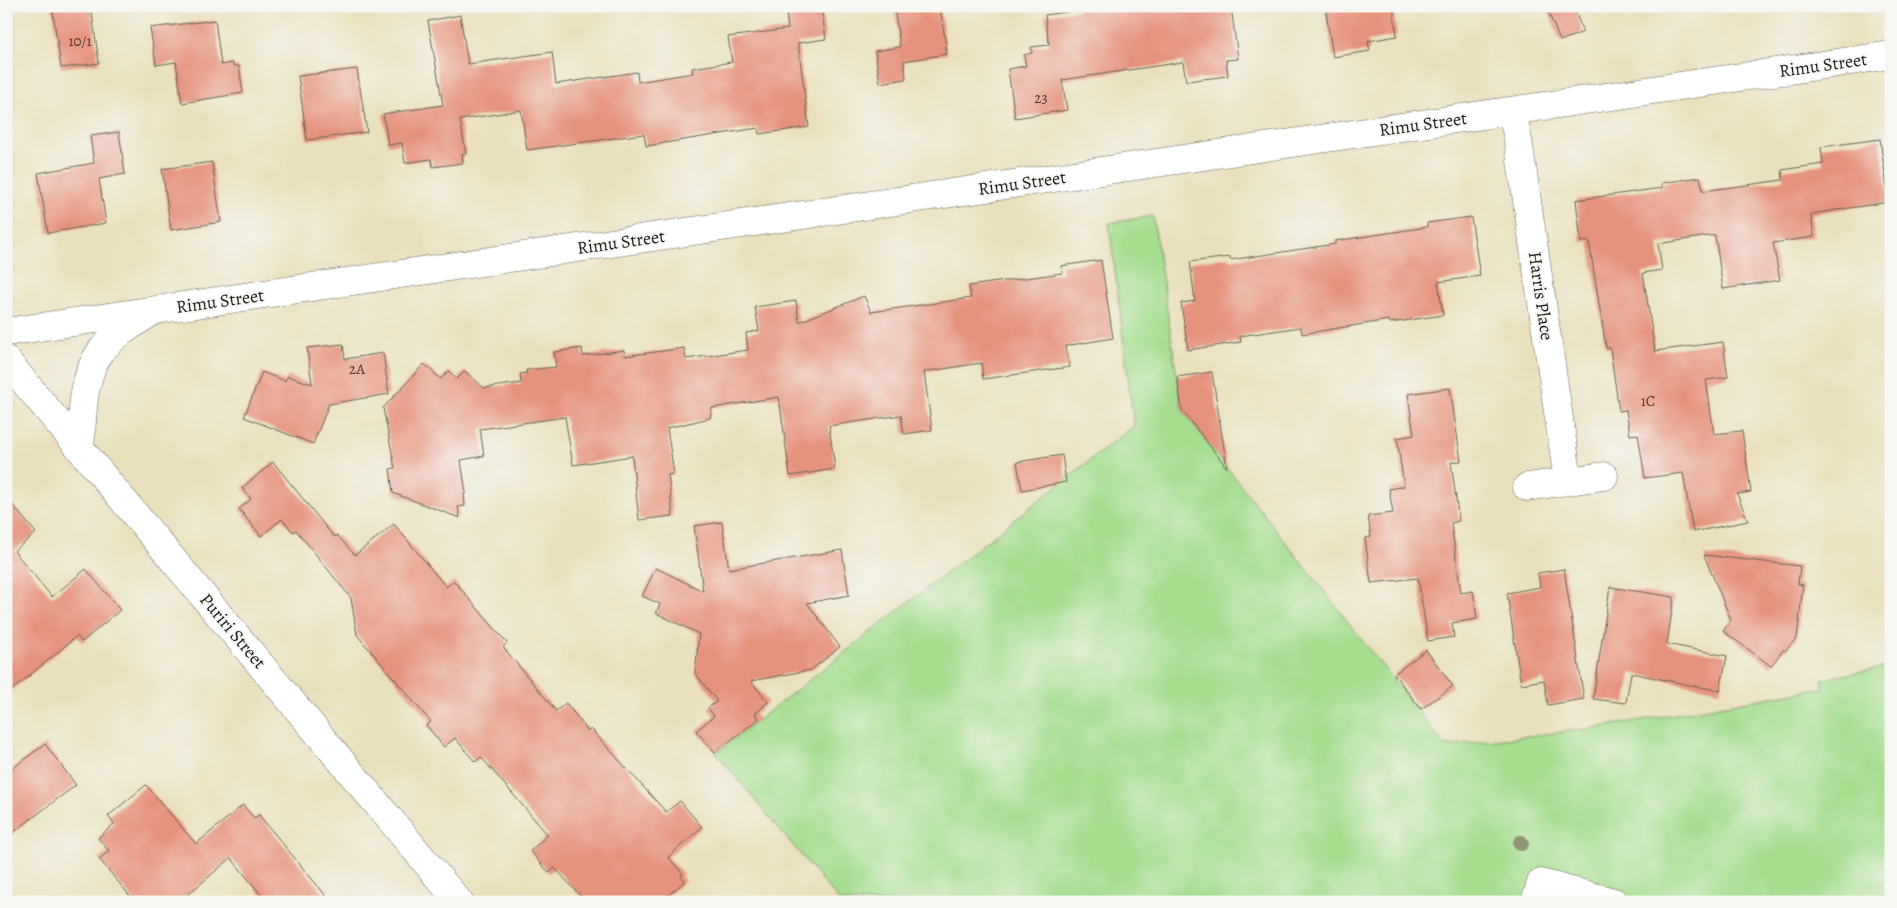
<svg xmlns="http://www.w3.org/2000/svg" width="1897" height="908" font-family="Alegreya,serif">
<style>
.green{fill:#a6dd8e;stroke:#617c55}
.building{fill:#e6937d}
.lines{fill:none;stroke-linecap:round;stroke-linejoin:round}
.minor-casing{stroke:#646155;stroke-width:29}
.minor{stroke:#fff;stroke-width:28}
.tree{fill:#8f9578}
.labels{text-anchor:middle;stroke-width:4;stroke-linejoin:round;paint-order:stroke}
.number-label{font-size:15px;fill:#4e3a34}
.street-label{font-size:18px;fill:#1c1c1c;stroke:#f6f6f2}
</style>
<rect width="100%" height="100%" fill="#f6f6f2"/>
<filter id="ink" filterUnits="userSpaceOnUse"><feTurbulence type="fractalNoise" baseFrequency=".02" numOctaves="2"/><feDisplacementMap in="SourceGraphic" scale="10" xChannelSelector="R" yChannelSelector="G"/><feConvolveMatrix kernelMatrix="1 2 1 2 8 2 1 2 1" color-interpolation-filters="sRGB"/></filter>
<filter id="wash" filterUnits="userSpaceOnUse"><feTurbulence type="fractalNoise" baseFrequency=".0096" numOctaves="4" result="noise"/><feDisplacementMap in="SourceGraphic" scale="20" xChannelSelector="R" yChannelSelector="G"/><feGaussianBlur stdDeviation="1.12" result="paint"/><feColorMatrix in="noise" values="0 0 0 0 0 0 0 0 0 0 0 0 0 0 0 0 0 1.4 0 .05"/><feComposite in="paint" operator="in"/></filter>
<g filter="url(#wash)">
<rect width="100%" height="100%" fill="#e9e1be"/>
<path class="green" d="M1153 216 1182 410 1445 746 1595 728 1823 688 1822 679 1891 666V902H840L716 753 1134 426 1109 223Z"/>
<g id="blocks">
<g class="building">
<path d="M52 6H91L99 63 61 68Z"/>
<path d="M785 6H821L826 39 798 43 809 127 759 134 758 128 646 146 644 134 527 150 521 110 460 120 466 154H462L463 163 433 167 431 159 405 163 402 143 388 145 383 114 443 105 428 21 460 15 468 64 552 52 556 84 637 72 638 82 693 73 692 68 732 62 728 37 788 29Z"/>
<path d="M894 6H940L947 54 904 61 906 79 880 83 875 51 900 47Z"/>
<path d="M1080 6H1231L1238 59 1226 60 1228 76 1186 81 1183 62 1062 80 1067 110 1015 118 1008 69 1026 66 1024 55 1032 53 1031 47 1049 45 1045 15 1080 10Z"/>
<path d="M1325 6H1393L1397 36 1368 41 1370 51 1333 57Z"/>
<path d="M1546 6H1573L1583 32 1560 41Z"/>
<path d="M215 20 221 65 233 63V66H239L243 93 182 103 176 62 156 65 150 28Z"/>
<path d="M357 69 367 132 307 140 298 76Z"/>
<path d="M119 132 125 174 99 179 106 223 48 233 38 173 94 163 90 136Z"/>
<path d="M1880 139 1889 202 1811 214 1814 237 1773 243 1780 280 1723 289 1715 235 1658 244 1662 270 1643 273 1655 351 1723 342 1728 377 1706 380 1714 434 1742 431 1751 492 1737 494 1748 521 1693 532 1683 473 1645 478 1638 434 1630 435 1626 410 1619 411 1610 348H1606L1589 241 1581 242 1576 200 1662 188V183L1700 177 1703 191 1783 180 1782 170 1823 164 1821 147Z"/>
<path d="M212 162 221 222 171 230 162 169Z"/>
<path d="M1471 217 1480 276 1438 282 1443 315 1390 323 1389 320 1302 334 1301 327 1240 336 1241 342 1188 350 1181 303 1195 301 1190 262 1230 257V260L1335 244V241L1427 227V223Z"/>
<path d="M1101 260 1113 338 1065 346 1070 367 983 379 981 363 924 372 932 430 904 434 901 415 829 426 835 469 790 476 779 397 712 408 710 418 667 428 674 474 668 475 673 516 639 520 632 456 573 465 565 417 480 429 484 456 461 460 466 493 464 494 465 506 458 507 460 518 393 493 390 469 395 468 383 408 424 364 441 379 449 371 457 379 465 371 484 388 521 383 520 374 527 373 526 370 556 367 554 352 582 348 583 356 624 350 625 356 684 348 686 359 748 350 746 333 759 331 755 307 796 301 799 322 864 296 871 312 971 298 969 286 1062 273 1061 266Z"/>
<path d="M343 344 345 359 383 353 389 394 329 404 313 444 244 417 262 372 285 381 288 376 312 384 307 348Z"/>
<path d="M1212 372 1227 468 1182 410 1177 377Z"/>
<path d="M1450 388 1461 461 1451 462 1459 521 1451 523 1461 593 1473 591 1477 619 1452 623 1454 637 1428 641 1418 578 1371 583 1365 538 1371 537 1368 516 1393 513 1389 489 1404 486 1397 438 1414 435 1408 394Z"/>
<path d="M1062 455 1066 482 1022 490 1017 462Z"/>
<path d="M273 462 334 537 337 535 355 555 394 524 446 587 454 581 507 643 503 647 556 711 566 703 588 731 591 729 666 812 680 801 702 827 668 857 683 874 681 876 685 881 660 902H586L555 868 549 873 530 851 548 835 481 757 475 762 455 738 444 747 426 725 431 722 357 635 351 598 296 530 293 532 282 519 261 536 239 509 251 499 242 488Z"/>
<path d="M6 497 36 533 14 551 52 597 86 569 120 610 82 642 77 636 6 695Z"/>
<path d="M722 522 729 569 842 550 849 595 807 603 840 647 811 670 751 681 768 702 755 714 759 719 715 752 696 731 714 716 708 708 717 701 695 673 699 634 656 613 660 604 642 596 656 568 703 591 694 526Z"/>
<path d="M1704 555 1800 566 1798 584 1803 585 1797 638 1785 651 1783 650 1771 666 1723 631 1731 620Z"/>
<path d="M1564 569 1584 699 1548 705 1544 680 1521 684 1507 593 1540 587 1538 573Z"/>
<path d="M1610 587 1674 597 1667 644 1727 656 1720 691 1631 673 1626 703 1593 699Z"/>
<path d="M1426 650 1453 686 1421 709 1394 674Z"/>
<path d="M45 744 76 785 6 838V773Z"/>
<path d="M146 785 196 844 243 805 254 818 259 815 331 902H267L231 858 179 902H135L99 859 109 851 98 838 114 824 108 816Z"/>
</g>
</g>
</g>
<g filter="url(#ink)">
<use href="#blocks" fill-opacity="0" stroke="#646155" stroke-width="1"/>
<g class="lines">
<defs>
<g id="minor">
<path d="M1512 111 1518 140 1568 480"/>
<path d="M6 332 1891 55"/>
<path d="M6 360 459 902"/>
<path d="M80 448C83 416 81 378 101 351 114 335 133 324 150 313"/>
<path d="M1527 487 1604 476"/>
<path d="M1535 902 1541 883 1614 902"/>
</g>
</defs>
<use href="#minor" class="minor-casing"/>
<use href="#minor" class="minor"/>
</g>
<circle class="tree" cx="1521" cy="843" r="8"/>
</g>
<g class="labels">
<g class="number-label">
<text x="80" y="46">10/1</text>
<text x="1041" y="103">23</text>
<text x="357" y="374">2A</text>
<text x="1648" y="406">1C</text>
</g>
<g class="street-label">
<text transform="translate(1823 65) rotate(-8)" y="6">Rimu Street</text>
<text transform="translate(1423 124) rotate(-8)" y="6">Rimu Street</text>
<text transform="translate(1022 183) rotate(-8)" y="6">Rimu Street</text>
<text transform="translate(621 242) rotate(-8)" y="6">Rimu Street</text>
<text transform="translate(1541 296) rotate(82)" y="6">Harris Place</text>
<text transform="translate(220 301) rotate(-8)" y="6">Rimu Street</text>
<text transform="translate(233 631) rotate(50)" y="6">Puriri Street</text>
</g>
</g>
<rect width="1897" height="908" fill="none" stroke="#f6f6f2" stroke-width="25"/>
</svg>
